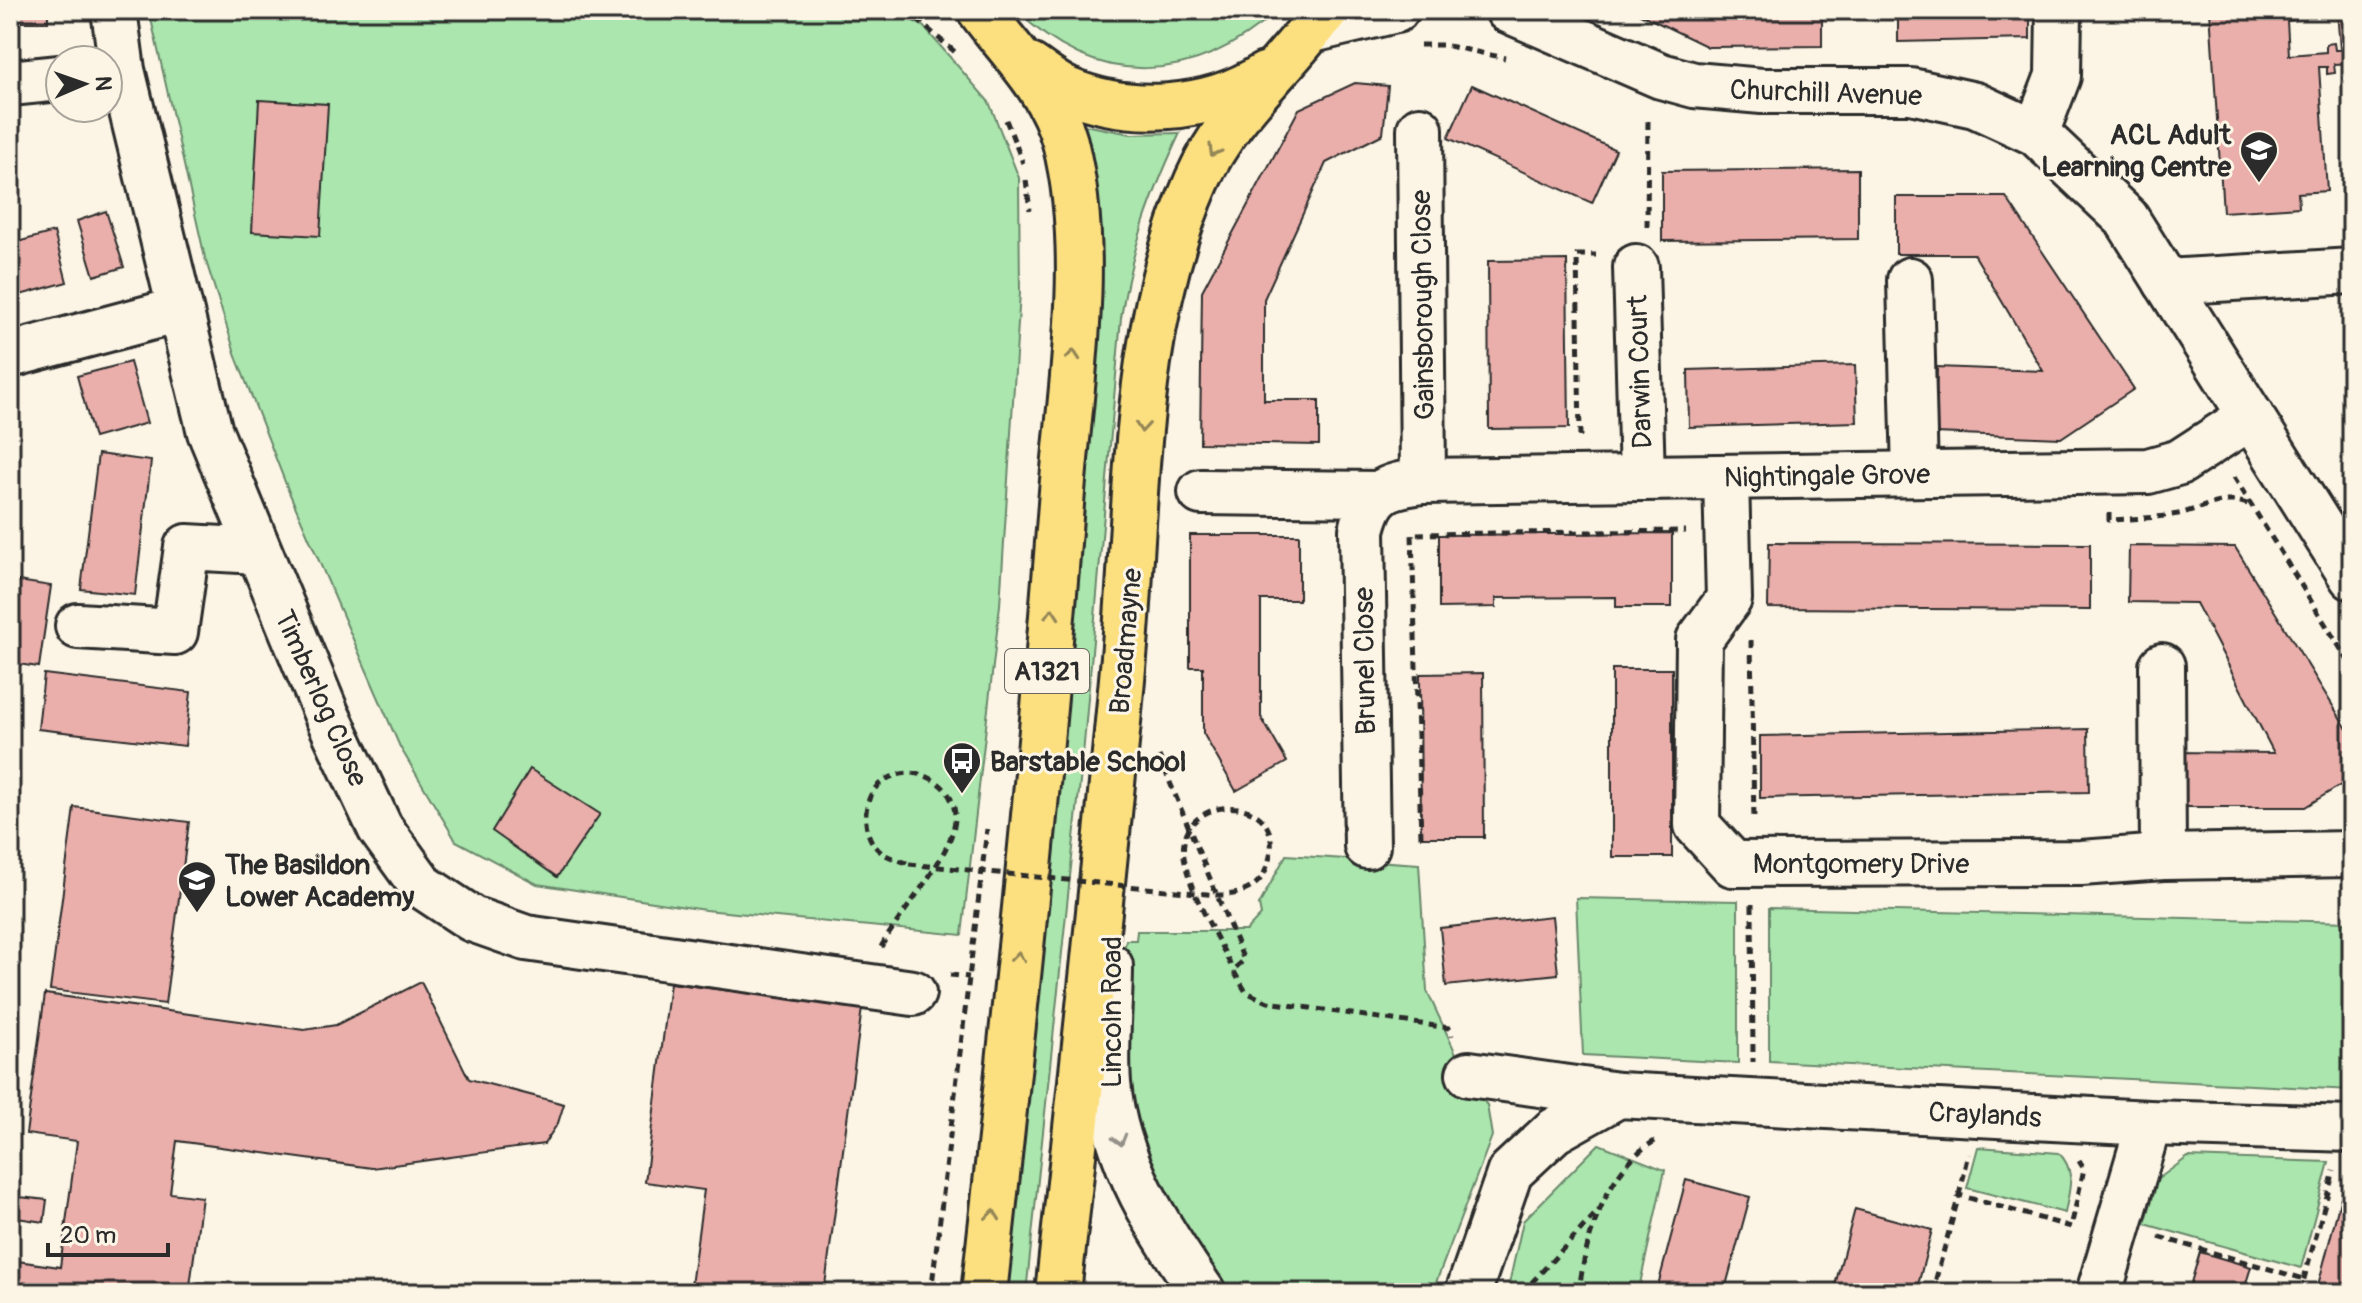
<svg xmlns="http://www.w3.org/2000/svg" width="2362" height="1303" font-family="Pangolin,sans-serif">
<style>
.green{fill:#aae6ad;stroke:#6a886c;stroke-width:2}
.building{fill:#eaafab;stroke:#2b2b2b;stroke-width:2}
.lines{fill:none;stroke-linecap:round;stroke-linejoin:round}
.minor-casing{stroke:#2b2b2b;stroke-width:50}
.major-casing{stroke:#2b2b2b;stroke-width:50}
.path{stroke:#2b2b2b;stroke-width:5;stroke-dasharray:8 6;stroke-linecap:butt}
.minor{stroke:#fcf5e5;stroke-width:44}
.major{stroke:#fce080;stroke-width:44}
.path-bridge{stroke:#2b2b2b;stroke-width:5;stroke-dasharray:8 6;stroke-linecap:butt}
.oneway{stroke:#948656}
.oneway2{stroke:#949088}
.labels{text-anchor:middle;stroke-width:6;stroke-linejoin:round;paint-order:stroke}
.shield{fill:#fcf5e5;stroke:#6a6863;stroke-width:2}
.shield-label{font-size:26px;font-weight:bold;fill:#2b2b2b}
.street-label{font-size:28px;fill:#2b2b2b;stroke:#fcf5e5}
.poi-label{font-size:28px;font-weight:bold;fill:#2b2b2b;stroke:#fcf5e5;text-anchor:start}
</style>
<rect width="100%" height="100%" fill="#fcf5e5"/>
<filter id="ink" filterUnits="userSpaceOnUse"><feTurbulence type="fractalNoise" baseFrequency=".0125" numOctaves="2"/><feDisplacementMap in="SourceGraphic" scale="16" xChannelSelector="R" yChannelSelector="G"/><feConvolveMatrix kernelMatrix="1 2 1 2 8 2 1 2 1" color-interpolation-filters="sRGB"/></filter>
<g filter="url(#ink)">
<g class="green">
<path d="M149 10H891L923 26 989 102 1019 178 1020 292 1000 605 962 935 705 910 537 884 456 841 400 747 289 492 237 359 205 258Z"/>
<path d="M1016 10H1278C1195 84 1098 91 1016 10Z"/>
<path d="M1084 125 1131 134 1180 133C1150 198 1132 247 1121 318L1084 744 1026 1293H996L1081 130Z"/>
<path d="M1286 855 1419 864 1427 991 1471 1086 1487 1105 1492 1136 1432 1293H1224L1158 1194 1131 1126 1121 971 1126 940H1136L1137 931H1246L1261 915 1259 905Z"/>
<path d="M1576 898 1738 901V1063L1583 1055Z"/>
<path d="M1769 908 2352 922V1090L1769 1061Z"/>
<path d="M1599 1144 1665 1170 1638 1293H1507L1523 1221Z"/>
<path d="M1978 1147 2059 1153C2077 1172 2069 1190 2065 1213L1967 1188Z"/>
<path d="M2188 1157 2329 1162 2301 1268 2145 1224 2158 1179Z"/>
</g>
<g class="building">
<rect x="10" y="10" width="38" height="12"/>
<path d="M1632 10H1822V46L1708 47Z"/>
<path d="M1898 10H2030V39L1898 42Z"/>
<path d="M2210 10 2295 11V20L2287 21 2289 55 2326 52V44L2334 43 2335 50H2340L2337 10H2352V63L2334 64 2335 73 2327 74V67H2319L2327 191 2298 193 2299 207 2223 212Z"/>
<path d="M1355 83 1388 86 1383 134 1326 163 1264 299V400H1319V445L1200 443 1202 291 1299 109Z"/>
<path d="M1472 85 1616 150 1592 203 1448 138Z"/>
<path d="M2346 97H2352V177Z"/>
<path d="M259 100 328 104 320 236 252 232Z"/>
<path d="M1858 169V239L1662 241V171Z"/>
<path d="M1896 197H2006L2134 389 2061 438 1935 433 1937 367 2043 371 1974 254H1896Z"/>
<path d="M106 211 124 267 94 276 77 221Z"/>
<path d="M54 232 67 282 13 297 10 244Z"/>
<path d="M1567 260 1569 428 1489 429 1488 261Z"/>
<path d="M130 362 147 423 94 438 77 376Z"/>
<path d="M1855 365 1857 422 1689 427 1688 370Z"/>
<path d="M98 454 151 461 135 595 81 589Z"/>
<path d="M1672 533V607H1616V597L1496 598V607L1439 608V535Z"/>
<path d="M1190 535H1299V600H1261V717L1287 762 1236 791 1203 733V667H1190Z"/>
<path d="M1769 543 2090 544V610L1768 608Z"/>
<path d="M2129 546 2235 547 2352 737V778L2305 807H2172V752L2274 753 2196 603 2128 602Z"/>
<path d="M12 580 51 586 39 667 10 663Z"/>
<rect x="1612" y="669" width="60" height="188"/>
<path d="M1483 673 1484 837H1421L1420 674Z"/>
<path d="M44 674 191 692 185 746 38 729Z"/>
<path d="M2088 729 2089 792 1760 798V736Z"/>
<path d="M530 769 600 814 557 877 492 831Z"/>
<path d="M74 807 189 822 165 1004 50 990Z"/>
<path d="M1552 916 1558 974 1446 986 1440 928Z"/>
<path d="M421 982 469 1079 564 1104 558 1123 544 1144 372 1168 177 1141 170 1193 202 1197 189 1293H10V1260L60 1267 77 1141 26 1134 45 994 304 1030 336 1025Z"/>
<path d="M670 983 862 1008 824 1293H690L704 1190 645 1182Z"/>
<path d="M2346 1178 2352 1180V1293H2316Z"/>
<path d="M1686 1180 1750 1197 1724 1293H1656Z"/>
<path d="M10 1196 47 1200 44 1222 10 1217Z"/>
<path d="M1855 1209 1932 1230 1916 1293H1833Z"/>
<path d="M2200 1252 2251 1267 2243 1293H2188Z"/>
</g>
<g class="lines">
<defs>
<g id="minor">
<path d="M114 10 122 70 210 432 326 713 380 828 422 886 472 919 526 938 913 993"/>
<path d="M1508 10 1661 76 1694 85 1762 91H1911L1975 105 2036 133 2126 218 2352 577"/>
<path d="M1312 30 1396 10"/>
<path d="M10 83 60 78"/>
<path d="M1420 129 1423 481"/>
<path d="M2036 133 2058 76 2059 10"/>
<path d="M1636 267 1642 478"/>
<path d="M1910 280 1915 474"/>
<path d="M2166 282 2352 271"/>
<path d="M10 355 179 310"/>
<path d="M1726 477 1729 599 1699 640 1697 825 1733 864 2081 863 2163 857 2352 854"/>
<path d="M1201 492 1380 494"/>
<path d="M78 626 175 632 187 547 258 551"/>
<path d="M2162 666 2163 857"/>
<path d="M1367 846 1362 530C1372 490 1385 486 1423 481L2148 471 2180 462 2251 416"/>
<path d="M1110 966C1110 1004 1105 1045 1108 1083 1115 1163 1159 1229 1203 1293"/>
<path d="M1469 1074 1618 1095"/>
<path d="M1468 1293 1510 1172 1554 1131 1618 1095 2149 1123 2352 1129"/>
<path d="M2099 1293 2149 1123"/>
</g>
<g id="major">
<path d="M980 10C1012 54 1050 87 1065 142 1094 257 1070 387 1061 504 1041 767 1013 1031 984 1293"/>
<path d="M1030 66C1042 74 1054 84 1067 90 1129 116 1208 112 1265 75"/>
<path d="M1058 1293C1081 1081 1105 870 1124 657 1138 500 1132 329 1197 181 1226 114 1284 68 1326 10"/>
</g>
</defs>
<use href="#minor" class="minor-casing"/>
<use href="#major" class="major-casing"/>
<g class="path">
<path d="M906 10 955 52"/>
<path d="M1420 45H1444L1505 58"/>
<path d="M1006 120 1023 163"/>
<path d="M1026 180 1030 210"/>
<path d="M1647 227 1648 120"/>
<path d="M1580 437 1577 255H1596"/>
<path d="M2234 477 2352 667"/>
<path d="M2109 513V520C2132 519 2155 518 2178 514 2205 508 2224 494 2250 505"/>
<path d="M1751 640 1754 822"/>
<path d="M1159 756 1244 960 1233 970 1246 992 1268 1002 1449 1028 1452 1036"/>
<path d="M1421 837 1412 534 1686 531"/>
<path d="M1752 904 1753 1062"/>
<path d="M881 947C900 912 957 851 955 815 953 780 912 761 882 782 861 796 860 837 881 852 888 858 901 860 909 864"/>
<path d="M950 975 969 977"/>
<path d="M1959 1195 1969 1154"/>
<path d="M2159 1237 2304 1279"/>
<path d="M931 1293 987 829"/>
<path d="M1522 1293 1599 1210"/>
<path d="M1579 1293C1584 1241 1607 1167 1655 1141"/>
<path d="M1932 1293 1959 1195 2071 1227 2084 1169 2079 1161"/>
<path d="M2300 1293 2334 1171"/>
</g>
<use href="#minor" class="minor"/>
<use href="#major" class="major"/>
<path class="path-bridge" d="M909 864 1216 895C1236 896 1258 890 1266 869 1298 789 1174 789 1184 857 1190 895 1217 935 1233 970"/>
</g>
<defs><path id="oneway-chevron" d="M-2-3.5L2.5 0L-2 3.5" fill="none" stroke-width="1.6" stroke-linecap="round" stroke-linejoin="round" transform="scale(2)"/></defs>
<g class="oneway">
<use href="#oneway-chevron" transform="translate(1214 151) rotate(120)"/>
<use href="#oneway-chevron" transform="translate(1073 355) rotate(-85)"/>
<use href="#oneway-chevron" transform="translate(1142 427) rotate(95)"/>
<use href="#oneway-chevron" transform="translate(1052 614) rotate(-85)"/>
<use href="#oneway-chevron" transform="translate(1018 957) rotate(-84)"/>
<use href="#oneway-chevron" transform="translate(993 1215) rotate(-84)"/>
</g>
<use class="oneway2" href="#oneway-chevron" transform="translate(1120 1140) rotate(74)"/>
</g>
<defs>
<symbol id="university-pin" viewBox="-11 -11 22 30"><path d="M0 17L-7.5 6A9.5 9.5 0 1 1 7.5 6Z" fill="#2b2b2b" stroke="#fcf5e5"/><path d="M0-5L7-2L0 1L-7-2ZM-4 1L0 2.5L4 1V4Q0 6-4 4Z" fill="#fff"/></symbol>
<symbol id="bus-pin" viewBox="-11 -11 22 30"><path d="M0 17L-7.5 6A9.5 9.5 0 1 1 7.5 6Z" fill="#2b2b2b" stroke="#fcf5e5"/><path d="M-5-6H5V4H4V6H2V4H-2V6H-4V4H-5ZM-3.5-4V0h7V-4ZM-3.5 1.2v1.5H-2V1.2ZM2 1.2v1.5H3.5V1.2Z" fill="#fff"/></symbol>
<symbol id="school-pin" viewBox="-11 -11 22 30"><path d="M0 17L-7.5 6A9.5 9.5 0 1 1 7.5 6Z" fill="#2b2b2b" stroke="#fcf5e5"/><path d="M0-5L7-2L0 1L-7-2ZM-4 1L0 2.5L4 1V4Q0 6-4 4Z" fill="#fff"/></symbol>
</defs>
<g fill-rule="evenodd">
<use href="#university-pin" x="2237" y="128" width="44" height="60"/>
<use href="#bus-pin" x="940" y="739" width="44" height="60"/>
<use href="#school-pin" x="175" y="858" width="44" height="60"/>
</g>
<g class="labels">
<rect class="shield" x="1005" y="649" width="84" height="44" rx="6"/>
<g class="shield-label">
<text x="1047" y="680">A1321</text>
</g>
<g class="street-label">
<text transform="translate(1826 92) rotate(2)" y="10">Churchill Avenue</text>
<text transform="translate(1422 305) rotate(-91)" y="10">Gainsborough Close</text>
<text transform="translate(1639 372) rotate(-92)" y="10">Darwin Court</text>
<text transform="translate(1827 475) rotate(-1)" y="10">Nightingale Grove</text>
<text transform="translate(1125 641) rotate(-85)" y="10">Broadmayne</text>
<text transform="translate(1364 661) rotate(-91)" y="10">Brunel Close</text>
<text transform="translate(322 698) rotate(66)" y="10">Timberlog Close</text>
<text x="1861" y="873">Montgomery Drive</text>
<text transform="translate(1111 1012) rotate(-90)" y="10">Lincoln Road</text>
<text transform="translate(1985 1114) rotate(3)" y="10">Craylands</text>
</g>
<g class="poi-label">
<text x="2231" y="144" text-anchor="end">ACL Adult<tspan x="2231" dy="32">Learning Centre</tspan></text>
<text x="990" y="771">Barstable School</text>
<text x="225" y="874">The Basildon<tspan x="225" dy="32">Lower Academy</tspan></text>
</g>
</g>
<rect width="2362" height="1303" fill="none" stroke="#fcf5e5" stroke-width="40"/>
<rect x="20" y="20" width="2322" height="1263" fill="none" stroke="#2b2b2b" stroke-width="3" filter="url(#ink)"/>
<g transform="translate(84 84) rotate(88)"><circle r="38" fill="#fcf5e5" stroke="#a8a49b" stroke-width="2"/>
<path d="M0-6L14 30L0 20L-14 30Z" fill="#2b2b2b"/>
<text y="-12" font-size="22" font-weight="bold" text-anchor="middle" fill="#2b2b2b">N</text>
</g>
<path d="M48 1243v12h120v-12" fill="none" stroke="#2b2b2b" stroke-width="4"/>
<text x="60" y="1243" font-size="24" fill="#2b2b2b" stroke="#fcf5e5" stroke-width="6" paint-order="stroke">20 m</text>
</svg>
